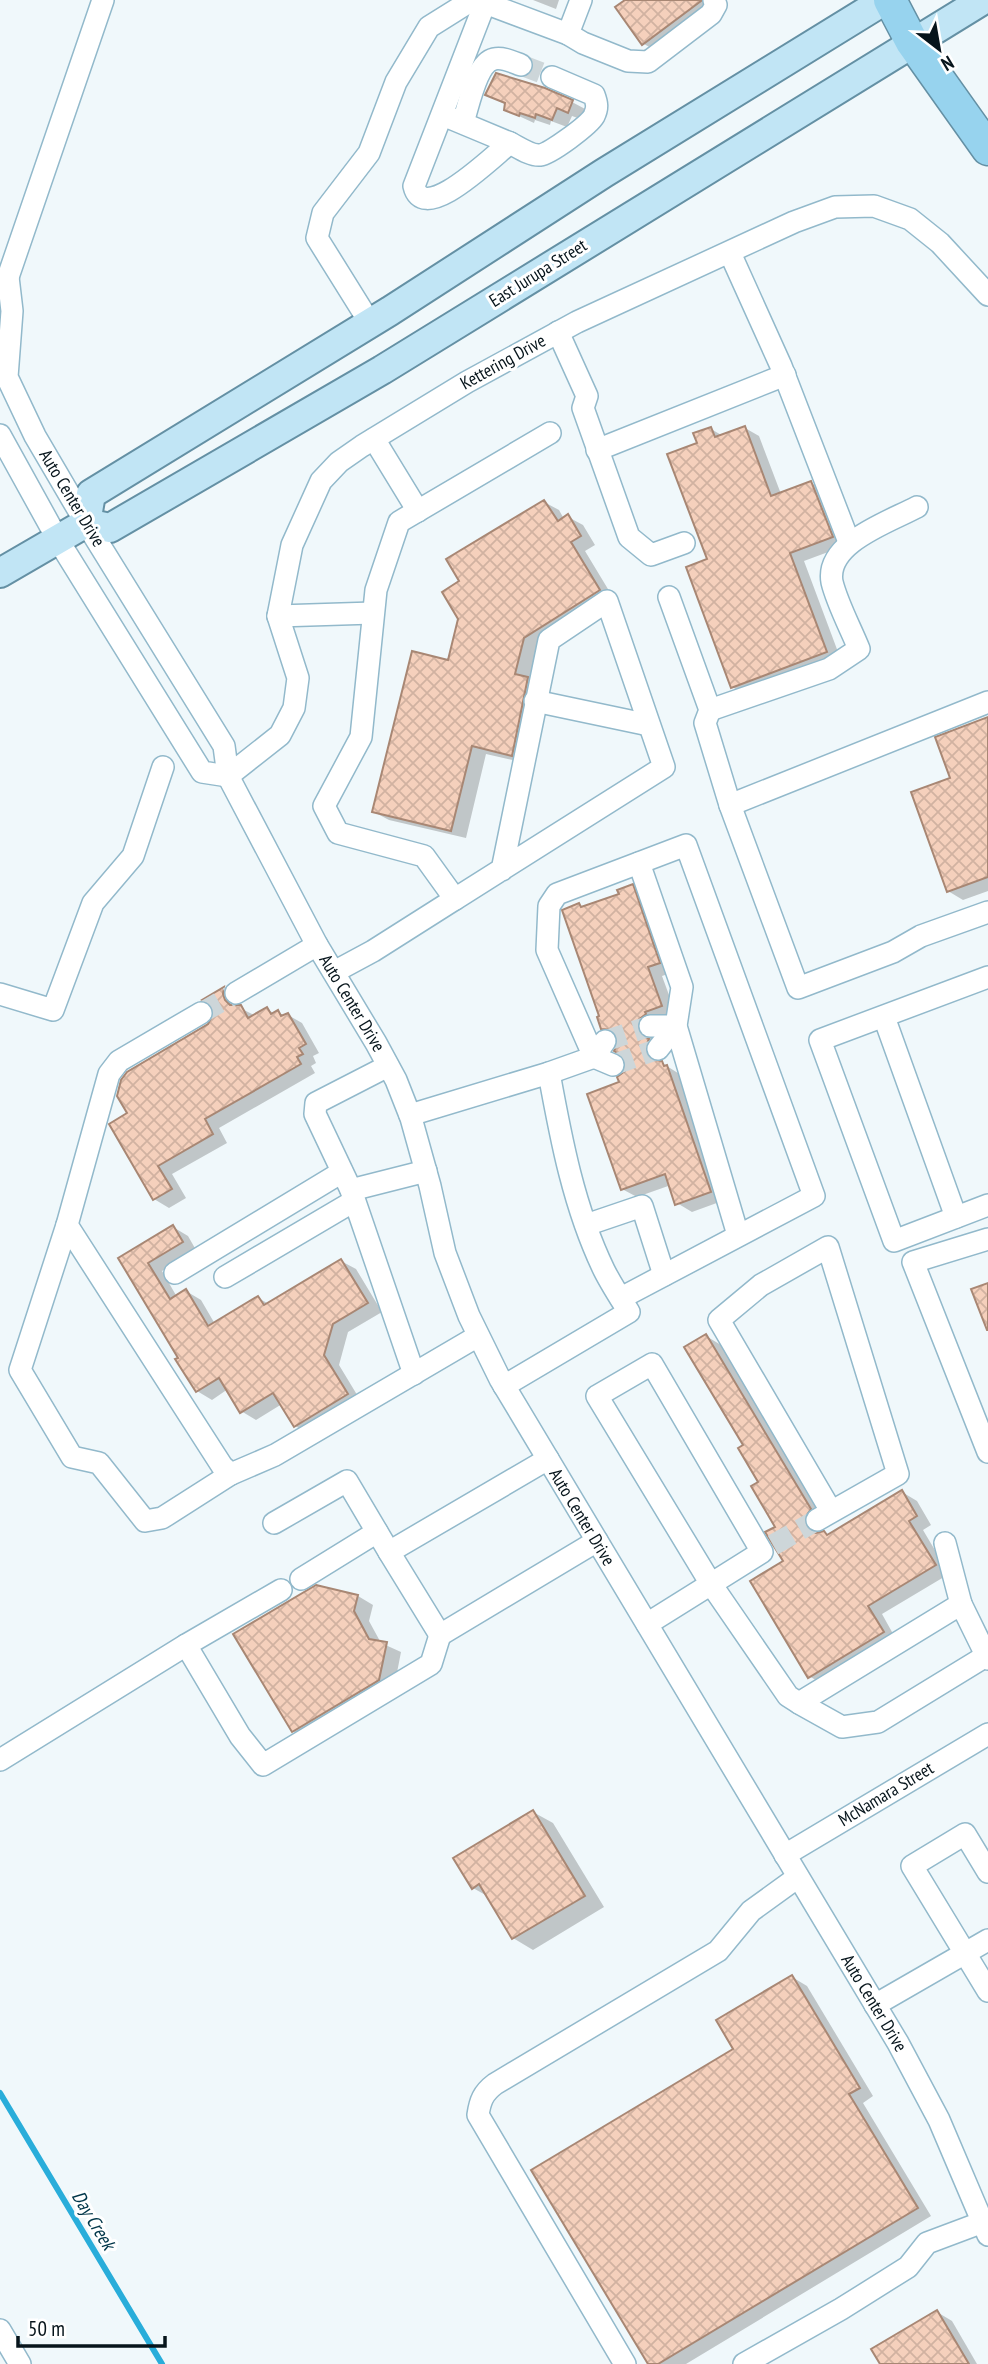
<svg xmlns="http://www.w3.org/2000/svg" width="988" height="2364" font-family="'PT Sans Narrow',sans-serif">
<style>
.shadow{fill:#0003}
.lines{fill:none;stroke-linecap:round;stroke-linejoin:round}
.stream{stroke:#29adda;stroke-width:6}
.building{fill:url(#building-cross-hatch);stroke:#a88774;stroke-width:2}
.minor-tunnel{stroke:#cdd6d9;stroke-width:21;stroke-dasharray:21 10;stroke-linecap:butt}
.minor-casing{stroke:#92b9cb;stroke-width:24}
.major-casing{stroke:#6490a4;stroke-width:32}
.highway-casing{stroke:#6490a4;stroke-width:35}
.minor{stroke:#fff;stroke-width:21}
.major{stroke:#c1e5f5;stroke-width:28}
.highway{stroke:#97d3ee;stroke-width:32}
.labels{text-anchor:middle;stroke-width:6;stroke-linejoin:round;paint-order:stroke}
.street-label{font-size:18px;fill:#06141b;stroke:#fff}
.water-label{font-size:19px;font-style:italic;fill:#003649;stroke:#fff}
</style>
<defs>
<pattern id="building-cross-hatch" width="8" height="8" patternUnits="userSpaceOnUse" patternTransform="scale(1.75)"><rect width="8" height="8" fill="#f5d0bc"/><path d="M0 0l8 8M0 8l8-8" fill="none" stroke="#d1b2a1"/></pattern>
</defs>
<rect width="100%" height="100%" fill="#f0f8fb"/>
<g class="shadow">
<path d="M533 0H559L556 9Z"/>
<path d="M628 0H712L658 52 644 44Z"/>
<path d="M487 95 572 102 587 110 583 120 572 116 567 127 551 121 550 125 535 120 534 123 506 110 507 105Z"/>
<path d="M745 428 759 436 781 494 811 483 826 491 847 545 804 561 841 660 747 695 732 687 710 560 699 444 711 429 723 436Z"/>
<path d="M544 502 559 510 564 519 568 517 583 525 595 545 585 551 614 599 538 646 530 681 542 688 526 763 486 754 466 838 389 820 374 812 450 662 460 619 461 582Z"/>
<path d="M988 719V891L963 900 948 891 952 779Z"/>
<path d="M632 886 647 895 674 972 662 976 676 1014 651 1036 662 1063 681 1075 725 1200 692 1212 677 1203 671 1185 637 1197 622 1189 621 1083 628 1064 617 1036 602 1028 579 905 584 908 621 895Z"/>
<path d="M224 989 239 997 238 1007 256 1016 267 1009 275 1014 278 1012 285 1016 288 1015 302 1023 319 1053 313 1056 316 1063 311 1066 315 1073 219 1128 227 1143 172 1174 186 1198 169 1208 154 1199 129 1114 210 1025 216 1012 213 1005 205 1000Z"/>
<path d="M173 1227 188 1236 196 1250 162 1271 177 1297 186 1291 201 1300 215 1324 258 1298 269 1304 341 1261 356 1269 382 1312 348 1332 339 1365 362 1403 310 1434 295 1426 282 1404 256 1420 241 1411 228 1389 212 1400 197 1391 181 1358 120 1259Z"/>
<path d="M706 1336 721 1345 825 1518 818 1528 821 1534 829 1536 902 1492 917 1501 931 1525 923 1530 949 1574 882 1614 897 1641 824 1685 809 1676 777 1527Z"/>
<path d="M317 1587 358 1596 373 1605 369 1621 381 1643 401 1652 394 1688 308 1740 293 1731Z"/>
<path d="M533 1812 553 1823 604 1907 533 1950 513 1938 489 1897 473 1888Z"/>
<path d="M792 1977 807 1986 873 2096 863 2103 931 2216 686 2364H650L735 2049Z"/>
<path d="M937 2312 952 2321 977 2364H882Z"/>
</g>
<g class="lines">
<path class="stream" d="M0 2093 162 2364"/>
</g>
<g class="building">
<path d="M625 0H701V1L642 45 615 7Z"/>
<path d="M496 73 545 88 573 100 568 113 557 108 552 120 536 114 535 118 520 113 519 116 504 110 505 103 485 95Z"/>
<path d="M745 426 771 496 811 481 833 537 790 553 827 652 731 688 686 567 707 559 667 454 697 443 693 433 711 427 715 437Z"/>
<path d="M544 500 558 521 568 514 581 536 571 542 600 590 524 638 515 674 528 677 512 756 472 746 451 831 372 812 412 651 448 660 458 619 442 592 459 581 446 559Z"/>
<path d="M988 717V877L947 892 911 792 950 778 935 737Z"/>
<path d="M633 884 660 963 648 967 662 1006 645 1012 646 1014 638 1020 637 1027 639 1033 649 1039 645 1048 649 1059 662 1061 664 1066 667 1065 711 1192 675 1205 665 1174 621 1190 587 1094 619 1082 617 1077 625 1071 626 1063 623 1057 614 1051 618 1043 616 1035 612 1030 601 1029 597 1017 599 1016 562 910 579 903 581 907 619 894 617 890Z"/>
<path d="M224 987 223 994 225 1000 230 1005H241L248 1018 267 1007 271 1014 278 1010 281 1016 288 1013 306 1044 299 1048 303 1054 297 1057 301 1064 205 1119 213 1134 158 1166 172 1189 153 1200 109 1124 127 1113 117 1096 121 1080 127 1072 208 1024 214 1012 212 1006 202 1000Z"/>
<path d="M173 1225 183 1242 148 1263 170 1299 186 1289 208 1326 258 1296 264 1305 341 1259 368 1303 333 1324 324 1355 348 1394 294 1427 273 1393 240 1413 219 1378 196 1392 175 1359 178 1358 118 1258Z"/>
<path d="M988 1283V1330H987L971 1289Z"/>
<path d="M706 1334 811 1509 804 1519 810 1531 816 1533 824 1531 827 1535 902 1490 917 1516 909 1521 936 1565 868 1606 884 1632 808 1678 750 1581 783 1561 765 1532 775 1527 751 1486 758 1482 738 1448 743 1445 684 1347Z"/>
<path d="M316 1585 358 1595 354 1611 369 1639 387 1642 379 1680 292 1732 233 1634Z"/>
<path d="M533 1810 585 1896 512 1939 479 1884 472 1889 453 1858Z"/>
<path d="M792 1975 860 2088 849 2094 918 2208 658 2364H648L531 2170 733 2049 716 2020Z"/>
<path d="M937 2310 969 2364H880L871 2349Z"/>
</g>
<g class="lines">
<g class="minor-tunnel">
<path d="M521 65 552 77"/>
<path d="M201 1013 236 993"/>
<path d="M605 1041 650 1026"/>
<path d="M613 1065 658 1049"/>
<path d="M773 1545 817 1520"/>
</g>
<defs>
<g id="minor">
<path d="M477 0 568 34 581 0"/>
<path d="M485 3 414 186C423 227 495 154 510 143 518 147 531 156 540 155 550 154 589 125 594 116 598 108 597 103 594 95L552 77"/>
<path d="M568 34 583 43 628 61 648 62 711 14 716 5 714 0"/>
<path d="M450 118 510 143"/>
<path d="M463 122C469 105 476 63 494 59 503 57 513 62 521 65"/>
<path d="M730 253 781 366 849 542"/>
<path d="M8 277 12 311 7 377 35 436 86 523 224 746 228 776 317 945 376 1043 396 1080 411 1118 430 1186 445 1253 469 1316 500 1379 898 2043 939 2120 988 2235"/>
<path d="M0 286 8 277 103 0"/>
<path d="M370 323 317 238 323 213 369 153 396 82 429 27 472 0"/>
<path d="M558 332 587 396 583 408 629 537 651 555 684 543"/>
<path d="M0 435 58 540 202 772 228 776"/>
<path d="M374 439 418 511"/>
<path d="M597 450 785 375"/>
<path d="M669 597 710 710 705 723 730 805 798 988 893 952 921 936 988 912"/>
<path d="M278 616 373 613"/>
<path d="M535 701 649 725"/>
<path d="M710 710 829 669 859 649C851 629 837 603 832 582 825 543 889 522 917 507"/>
<path d="M228 776 280 735 294 708 298 678 278 616 292 545 321 481 339 462 362 446 467 382 577 322 794 222 835 207 874 206 910 219 940 243 988 295"/>
<path d="M730 805 988 702"/>
<path d="M639 863 682 987 676 1026 738 1235"/>
<path d="M455 899 664 767 607 601 549 640 502 870"/>
<path d="M334 972 373 951 455 899 424 856 338 833 324 806 361 737 376 590 399 522 550 433"/>
<path d="M988 977 820 1040 894 1241 988 1205"/>
<path d="M236 993 317 945"/>
<path d="M0 994 53 1010 93 903 133 856 163 767"/>
<path d="M201 1013 119 1061 109 1074 67 1225 222 1466 231 1474 275 1455 478 1336"/>
<path d="M884 1017 956 1217"/>
<path d="M650 1026H676"/>
<path d="M605 1041 594 1057 613 1065"/>
<path d="M658 1049 676 1026"/>
<path d="M388 1066 316 1103 315 1114 351 1190 414 1374"/>
<path d="M549 1073 594 1057 547 950 549 906 557 894 686 845 814 1196 621 1298"/>
<path d="M410 1115 549 1073C561 1139 574 1208 604 1270 611 1284 620 1298 629 1312L504 1386"/>
<path d="M351 1190 426 1171"/>
<path d="M67 1225 20 1370 72 1457 99 1463 145 1521 162 1518 231 1474"/>
<path d="M586 1225 642 1206 664 1275"/>
<path d="M988 1239 913 1262 988 1452"/>
<path d="M175 1273 342 1172"/>
<path d="M225 1277 354 1201"/>
<path d="M652 1364 762 1552 711 1584 597 1396Z"/>
<path d="M548 1459 389 1552 440 1635 597 1541"/>
<path d="M817 1520 898 1474 828 1247 761 1285 719 1320 831 1511"/>
<path d="M274 1523 347 1481 389 1552"/>
<path d="M945 1543 961 1604"/>
<path d="M301 1579 377 1532"/>
<path d="M281 1590 186 1645 240 1736 263 1765 431 1664 440 1635"/>
<path d="M647 1624 711 1584 788 1696 799 1703 961 1604 988 1659"/>
<path d="M799 1703 842 1727 878 1722 986 1656"/>
<path d="M0 1760 186 1645"/>
<path d="M785 1855 988 1734"/>
<path d="M988 1872 965 1834 912 1866 988 1991"/>
<path d="M875 2005 988 1940"/>
<path d="M0 2330 20 2364"/>
<path d="M625 2364 478 2115C480 2101 483 2093 495 2084L718 1951 751 1911 798 1877"/>
<path d="M744 2364 841 2309 908 2267 927 2243 983 2222"/>
</g>
<g id="major">
<path d="M86 523 91 494 390 311 604 173 885 0"/>
<path d="M0 573 86 523 110 528 382 370 983 0"/>
</g>
<path id="highway" d="M890 0 912 42 988 149"/>
</defs>
<use href="#minor" class="minor-casing"/>
<use href="#major" class="major-casing"/>
<use href="#highway" class="highway-casing"/>
<use href="#minor" class="minor"/>
<use href="#major" class="major"/>
<use href="#highway" class="highway"/>
</g>
<g class="labels">
<g class="street-label">
<text transform="translate(538 273) rotate(-32)" y="6">East Jurupa Street</text>
<text transform="translate(503 362) rotate(-29)" y="6">Kettering Drive</text>
<text transform="translate(72 498) rotate(59)" y="6">Auto Center Drive</text>
<text transform="translate(352 1003) rotate(59)" y="6">Auto Center Drive</text>
<text transform="translate(582 1517) rotate(59)" y="6">Auto Center Drive</text>
<text transform="translate(886 1794) rotate(-31)" y="6">McNamara Street</text>
<text transform="translate(874 2003) rotate(59)" y="6">Auto Center Drive</text>
</g>
<g class="water-label">
<text transform="translate(94 2220) rotate(59)" y="7">Day Creek</text>
</g>
</g>
<g transform="translate(939 49) rotate(149)" stroke="#ffffff" stroke-width="5" paint-order="stroke">
<path d="M0-5L12 26L0 18L-12 26Z" fill="#06141b"/>
<text y="-10" font-size="19" font-weight="bold" text-anchor="middle" fill="#06141b">N</text>
</g>
<path d="M18 2336v10h147v-10" fill="none" stroke="#06141b" stroke-width="3.5"/>
<text x="28" y="2336" font-size="21" fill="#06141b" stroke="#ffffff" stroke-width="5" paint-order="stroke">50 m</text>
</svg>
